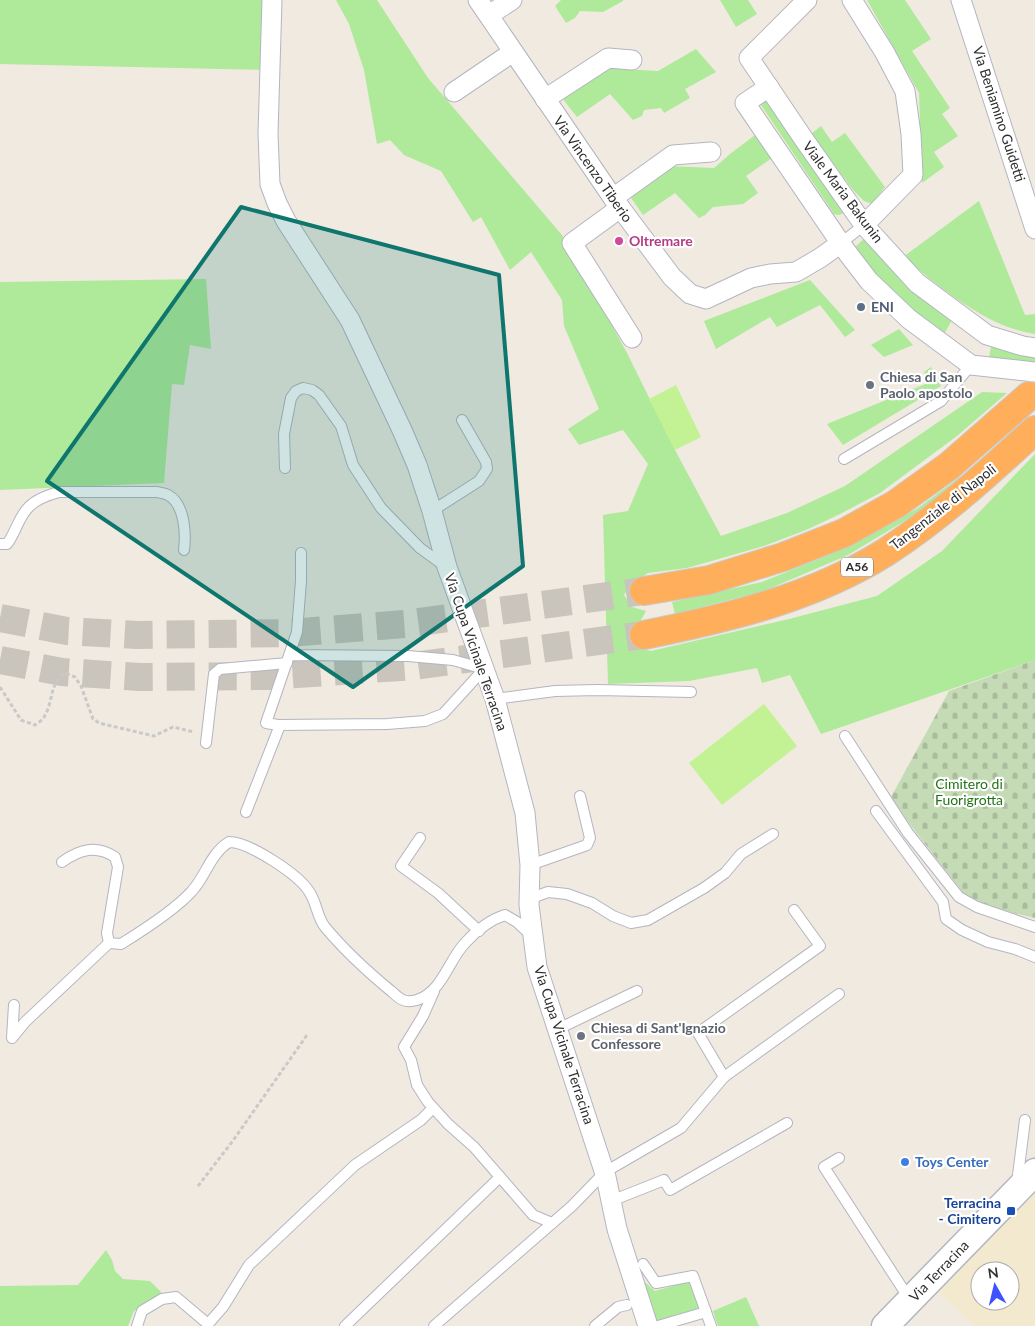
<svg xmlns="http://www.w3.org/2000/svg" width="1035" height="1326" font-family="Lato,sans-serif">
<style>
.education{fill:#f2e9cf;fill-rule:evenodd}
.green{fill:#aeea99}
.cemetery{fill:url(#cemetery-stones)}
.pitch{fill:#c3f294}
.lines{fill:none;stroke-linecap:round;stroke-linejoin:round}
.motorway-tunnel{stroke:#c9c4bc;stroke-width:28;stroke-dasharray:28 14;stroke-linecap:butt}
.service-casing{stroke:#b4b5c2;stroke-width:12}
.minor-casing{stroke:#b4b5c2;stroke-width:21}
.secondary-casing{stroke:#b4b5c2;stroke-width:29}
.motorway-casing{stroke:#c9c9c9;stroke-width:30}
.path{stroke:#c9c9c9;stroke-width:3;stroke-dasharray:4 2.5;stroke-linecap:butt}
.service{stroke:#fff;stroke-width:10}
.minor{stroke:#fff;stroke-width:19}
.secondary{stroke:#fff;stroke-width:26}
.motorway{stroke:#ffaf5c;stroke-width:28}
.marked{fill:#0f766e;fill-opacity:0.2;stroke:#0f766e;stroke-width:4;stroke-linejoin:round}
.hotel-dot{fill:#d1479c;stroke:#fff;stroke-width:2}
.service-dot{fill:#5c6f8a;stroke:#fff;stroke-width:2}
.worship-dot{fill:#6b7280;stroke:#fff;stroke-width:2}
.shop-dot{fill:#3f7fe0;stroke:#fff;stroke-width:2}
.transit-dot{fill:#1a4fb4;stroke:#fff;stroke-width:2}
.labels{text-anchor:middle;stroke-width:4.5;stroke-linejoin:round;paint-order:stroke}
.shield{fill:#fff;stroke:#6d6d6d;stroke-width:1}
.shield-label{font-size:12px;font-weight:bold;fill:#2e2e2e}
.street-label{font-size:14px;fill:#2e2e2e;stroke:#fff}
.hotel-label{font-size:14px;font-weight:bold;fill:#b23c85;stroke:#fff;text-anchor:start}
.service-label{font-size:14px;font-weight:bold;fill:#4e5e75;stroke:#fff;text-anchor:start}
.worship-label{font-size:14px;font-weight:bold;fill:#5b616d;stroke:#fff;text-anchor:start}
.park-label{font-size:14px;fill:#217415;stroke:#fff}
.shop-label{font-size:14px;font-weight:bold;fill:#366cbe;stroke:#fff;text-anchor:start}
.transit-label{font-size:14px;font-weight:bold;fill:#164399;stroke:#fff;text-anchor:end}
</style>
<defs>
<pattern id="cemetery-stones" width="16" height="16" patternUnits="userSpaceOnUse" patternTransform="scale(1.25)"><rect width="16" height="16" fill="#c5dbb6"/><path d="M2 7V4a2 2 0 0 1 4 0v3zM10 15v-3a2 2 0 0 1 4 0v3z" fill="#aabc9d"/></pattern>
</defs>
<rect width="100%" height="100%" fill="#f0eae0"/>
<path class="education" d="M1035 1191V1326H975L936 1290ZM980 1271H1010V1301H980Z"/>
<g class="green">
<path d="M0 0H265L264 70 0 64Z"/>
<path d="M336 0H377L428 78 562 235 627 353 675 450 721 536 787 513 845 486 982 392 1007 393 957 436 880 493 840 514 806 530 764 546 687 568 648 573 630 585 624 595 632 607 646 611 632 637 633 647 651 651 789 619 877 596 942 551 1035 454V660L821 734 790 675 762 683 757 668 689 681 608 684 603 515 628 511 648 464 623 430 579 445 568 429 599 409 564 326 562 300 531 252 510 270 481 217 473 222 441 171 404 155 390 140 377 144 364 70 349 24Z"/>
<path d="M561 0H623V1L603 12 580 11 575 18 566 23 555 6Z"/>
<path d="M720 0H748L757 14 736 27Z"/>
<path d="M867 0H905L931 39 912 51 950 108 942 114 958 136 934 152 944 167 922 183 919 93Z"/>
<path d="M696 49 716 72 685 89 690 98 664 113 661 108 644 110 642 116 633 120 610 94 577 117 562 98 603 68 658 71Z"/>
<path d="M769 95 845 210 844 213 839 215 834 214 759 102Z"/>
<path d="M821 126 832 142 845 133 885 187 872 204 864 201 854 191 811 134Z"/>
<path d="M759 132 772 158 746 176 758 193 743 204 713 207 705 215 699 218 675 193 643 215 629 195 668 166 714 168 730 154Z"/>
<path d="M979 201 1025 315 1035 314V334C986 327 940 287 903 257Z"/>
<path d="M867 236 952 320 943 336 896 298 853 249Z"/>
<path d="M206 279 211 349 190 345 184 385 172 384 164 483 0 490V282Z"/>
<path d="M810 280 855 330 845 337 820 305 777 327 770 317 716 349 704 321Z"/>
<path d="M899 329 913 345 884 357 871 345Z"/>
<path d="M991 347 1035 356V366L989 357Z"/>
<path d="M931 367 941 386 843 445 827 424 928 383 924 372Z"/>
<path d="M976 465 921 511 848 555 764 591 675 614 672 602 762 582 846 548 918 508Z"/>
<path d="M106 1250 112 1260 115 1271 123 1279 150 1281 162 1293 134 1311 128 1326H0V1286L78 1285Z"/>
<path d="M638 1276 655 1291 691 1281 699 1308 654 1322Z"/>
<path d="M746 1297 759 1326H718L713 1311Z"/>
</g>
<path class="cemetery" d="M1035 660V918L996 909 965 895 890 799 949 691Z"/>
<g class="pitch">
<path d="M676 385 701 437 675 450 649 399Z"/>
<path d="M764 704 797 746 722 805 689 763Z"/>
</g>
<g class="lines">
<g class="motorway-tunnel">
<path d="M0 618 67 631 137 635 289 633 405 624 644 591"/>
<path d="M0 660 62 672 140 677 269 676 414 666 644 635"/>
</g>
<defs>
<g id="service">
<path d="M841 243 864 225"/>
<path d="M844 459 941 401 971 365"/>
<path d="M285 468 284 434 291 398 296 391 303 388 312 390 319 395 341 426 353 465 381 508 420 548 446 567"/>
<path d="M432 511 479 481 487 469 486 462 462 420"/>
<path d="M0 544H7C15 534 18 519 27 509 34 500 48 495 59 492H157C160 493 165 493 168 495 185 504 186 534 184 550"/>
<path d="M289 655 408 656 453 660 484 669 443 714 425 721 387 724 278 725 266 723 297 632 301 581V553"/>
<path d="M495 699 555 691 598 690 691 692"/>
<path d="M845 736 908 833 959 897 977 907 1035 927"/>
<path d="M206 743 214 674 220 669 287 663"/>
<path d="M876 811 943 902 946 919 962 930 988 942 1015 949 1035 957"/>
<path d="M246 812 280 725"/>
<path d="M420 838 401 866 438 893 479 931"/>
<path d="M62 862C80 849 96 845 115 857L118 867 107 933 109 943 121 944C142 931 176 909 192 891 206 876 210 854 229 842 249 842 300 875 310 893 317 904 317 917 325 927 344 950 368 972 391 991 394 993 398 998 403 1000 407 1002 413 1001 417 1000 443 991 448 961 465 943 476 931 489 920 505 915L517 922 532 936"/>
<path d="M530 865 587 845 590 838 580 796"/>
<path d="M529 905 537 896 548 892 567 894 592 903 613 916 631 923 648 920 704 888 725 873 741 854 773 834"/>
<path d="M434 991 423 1016 404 1047 411 1060 417 1085 428 1102 448 1124 474 1147 533 1215 552 1223"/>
<path d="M14 1005 12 1038 25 1022 109 943"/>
<path d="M558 1029 637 991"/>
<path d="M724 1077 839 994"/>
<path d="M839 1158 824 1167 910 1300"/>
<path d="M1017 1183 1025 1120"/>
<path d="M611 1201 664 1180 670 1190 787 1123"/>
<path d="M643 1264 656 1283 693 1276 711 1326"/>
<path d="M137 1326 142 1311 162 1299 176 1297 208 1324 223 1307 249 1265 355 1165 421 1120 433 1108"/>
<path d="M345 1326 500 1177"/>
<path d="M434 1326 572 1206 605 1172 681 1128 724 1077 698 1033 820 946 794 910"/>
<path d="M595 1326 618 1307 627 1305"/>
<path d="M658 1326 706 1312"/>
</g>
<g id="minor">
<path d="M272 0 268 134 270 184 277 203 286 221 350 320 402 430 417 465 432 511 447 567 495 699 525 813 530 865 529 905 537 967 606 1177 617 1229 648 1326"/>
<path d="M478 0 613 198 672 277 690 294 706 299 751 278 770 274 796 272 820 258 841 243"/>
<path d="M807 0 749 58 803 138 864 225 917 283 987 335 1023 346 1035 348"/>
<path d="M852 0 885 53 905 91 911 134 913 175 864 225"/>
<path d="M961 0 1035 229"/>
<path d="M489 15 512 0"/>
<path d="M769 87 745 103 846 251 869 281 909 319 971 365 1035 372"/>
<path d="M454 92 513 52"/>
<path d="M545 99 608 58 632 60"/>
<path d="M613 198 673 155 711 152"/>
<path d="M620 208 572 243 632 338"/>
</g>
<path id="secondary" d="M885 1326 1035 1172"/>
<g id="motorway">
<path d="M644 591 709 580 783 557 844 533 896 504 949 466 1029 396"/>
<path d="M644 635C728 618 813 598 886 552 940 517 988 473 1035 430"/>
</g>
</defs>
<use href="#service" class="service-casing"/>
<use href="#minor" class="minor-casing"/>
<use href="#secondary" class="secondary-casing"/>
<use href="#motorway" class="motorway-casing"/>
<g class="path">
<path d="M0 687 21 720 35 725C38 723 43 720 44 717 54 701 48 686 65 673L75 677 81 686 93 719 99 723 154 736 173 727 194 732"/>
<path d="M198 1186 232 1142 307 1035"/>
</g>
<use href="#service" class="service"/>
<use href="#minor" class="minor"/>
<use href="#secondary" class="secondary"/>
<use href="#motorway" class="motorway"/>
</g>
<path class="marked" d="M241 207 499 275 523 566 353 687 47 481Z"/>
<circle class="hotel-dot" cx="619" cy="241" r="5"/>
<circle class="service-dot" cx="861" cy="307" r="5"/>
<g class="worship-dot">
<circle cx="870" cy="385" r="5"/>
<circle cx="581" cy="1036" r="5"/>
</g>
<circle class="shop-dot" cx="905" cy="1162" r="5"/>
<rect class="transit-dot" x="1006" y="1206" width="10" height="10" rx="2.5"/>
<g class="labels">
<rect class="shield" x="841" y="557.5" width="32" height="19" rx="4"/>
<g class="shield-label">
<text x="857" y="571">A56</text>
</g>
<g class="street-label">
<text transform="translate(999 114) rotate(72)" y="5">Via Beniamino Guidetti</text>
<text transform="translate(593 169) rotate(55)" y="5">Via Vincenzo Tiberio</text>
<text transform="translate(843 192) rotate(53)" y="5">Viale Maria Bakunin</text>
<text transform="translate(943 507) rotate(-38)" y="5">Tangenziale di Napoli</text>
<text transform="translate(476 652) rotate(71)" y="5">Via Cupa Vicinale Terracina</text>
<text transform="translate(564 1045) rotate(72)" y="5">Via Cupa Vicinale Terracina</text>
<text transform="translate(939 1271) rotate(-46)" y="5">Via Terracina</text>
</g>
<g class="hotel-label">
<text x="629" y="246">Oltremare</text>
</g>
<g class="service-label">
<text x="871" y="312">ENI</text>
</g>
<g class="worship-label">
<text x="880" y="382">Chiesa di San<tspan x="880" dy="16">Paolo apostolo</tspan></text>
<text x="591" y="1033">Chiesa di Sant'Ignazio<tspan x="591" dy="16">Confessore</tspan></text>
</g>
<g class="park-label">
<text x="969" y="789">Cimitero di<tspan x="969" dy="16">Fuorigrotta</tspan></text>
</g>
<g class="shop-label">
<text x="915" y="1167">Toys Center</text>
</g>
<g class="transit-label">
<text x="1001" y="1208">Terracina<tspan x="1001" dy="16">- Cimitero</tspan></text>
</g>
</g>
<g transform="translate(995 1286) rotate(352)"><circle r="24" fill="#ffffff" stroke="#ababab"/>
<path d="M0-4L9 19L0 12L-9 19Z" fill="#3e53ff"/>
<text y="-8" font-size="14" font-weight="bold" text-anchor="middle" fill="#2e2e2e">N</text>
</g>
</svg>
